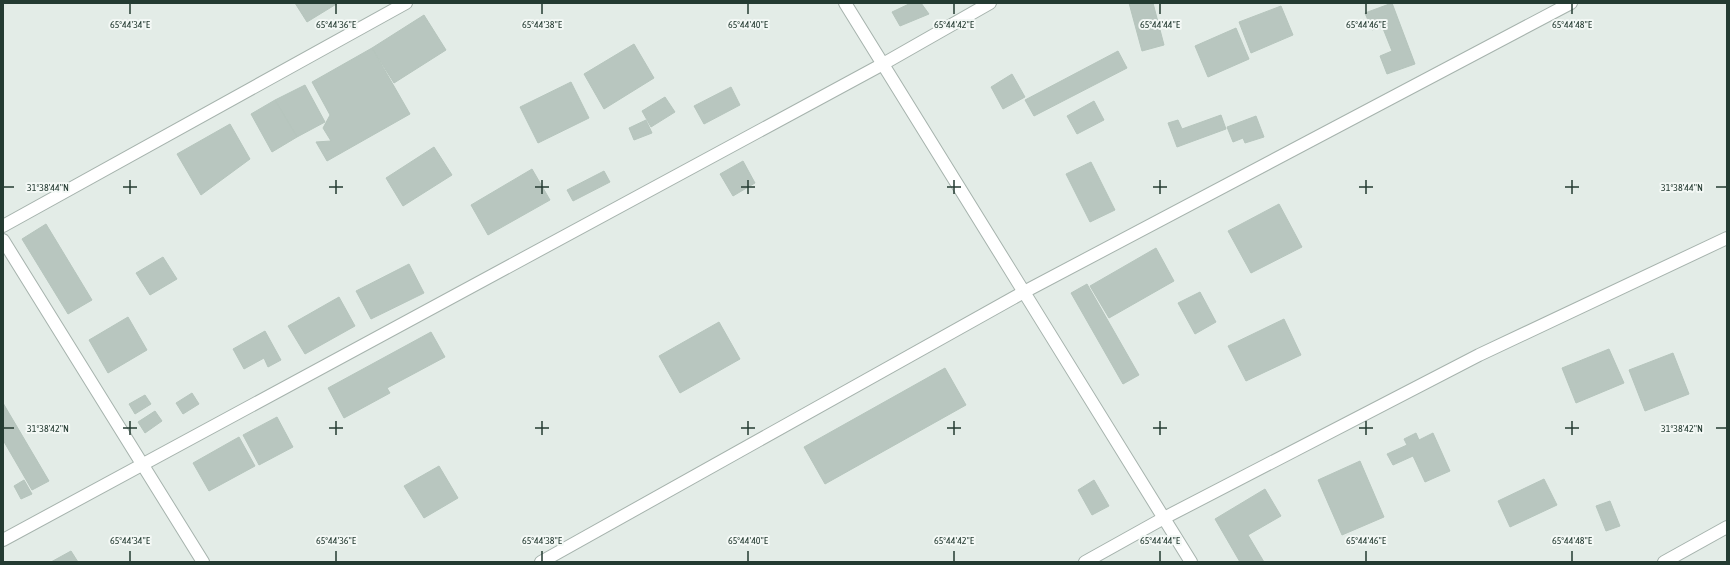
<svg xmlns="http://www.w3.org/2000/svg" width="1730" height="565" font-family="'Asap Condensed',sans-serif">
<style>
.building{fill:#b8c6bf;stroke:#b6c5bd}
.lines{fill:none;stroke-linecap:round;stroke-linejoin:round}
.street-casing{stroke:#a6b3ad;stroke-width:14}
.street{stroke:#fff;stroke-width:12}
.ticks{fill:none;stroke:#243b32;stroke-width:1.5}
.ticks-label{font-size:10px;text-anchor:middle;fill:#243b32;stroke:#f3f8f5;stroke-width:4;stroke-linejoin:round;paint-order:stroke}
</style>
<rect width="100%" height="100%" fill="#e3ece7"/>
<g class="building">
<path d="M295 3H338L307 22Z"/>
<path d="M911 3H921L929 14 900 26 892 12Z"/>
<path d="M1129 3H1153L1164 45 1142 51Z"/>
<path d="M1392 3 1415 64 1387 74 1380 56 1392 51 1382 26 1372 30 1365 13Z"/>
<path d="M1281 6 1293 35 1251 53 1239 22Z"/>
<path d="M424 15 446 50 394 83 372 48Z"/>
<path d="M1236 28 1249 59 1208 77 1195 46Z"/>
<path d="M634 44 654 78 604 109 584 74Z"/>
<path d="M372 48 410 114 327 161 316 142 331 141 323 128 330 115 312 82Z"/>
<path d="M1118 51 1127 68 1034 116 1025 100Z"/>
<path d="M1012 74 1025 97 1003 109 991 87Z"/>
<path d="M571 82 589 118 538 143 520 107Z"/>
<path d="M305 85 325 122 297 137 275 100Z"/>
<path d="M731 87 740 105 704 124 694 106Z"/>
<path d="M665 97 675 112 651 127 642 111Z"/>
<path d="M275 100 297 137 272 152 251 114Z"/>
<path d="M1094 101 1104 120 1077 134 1067 116Z"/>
<path d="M1221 115 1226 129 1177 147 1168 123 1178 120 1182 129Z"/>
<path d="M1256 116 1264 137 1245 143 1243 138 1233 142 1227 127Z"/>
<path d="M646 120 652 133 634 140 629 128Z"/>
<path d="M230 124 250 159 201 195 177 154Z"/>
<path d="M434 147 452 175 403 206 386 178Z"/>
<path d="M743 161 755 183 733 196 720 174Z"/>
<path d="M1091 162 1115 210 1090 222 1066 174Z"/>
<path d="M532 169 550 200 488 235 471 205Z"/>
<path d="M604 171 610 182 573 201 567 190Z"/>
<path d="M1279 204 1302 247 1251 273 1228 231Z"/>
<path d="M46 224 92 300 68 314 22 239Z"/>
<path d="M1156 248 1174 281 1109 318 1090 286Z"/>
<path d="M163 257 177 279 150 295 136 273Z"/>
<path d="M409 264 424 293 371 319 356 291Z"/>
<path d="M1087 284 1139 375 1123 384 1071 293Z"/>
<path d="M1200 292 1216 322 1195 334 1178 303Z"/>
<path d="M339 297 355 326 305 354 288 326Z"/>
<path d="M128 317 147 350 108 373 89 340Z"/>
<path d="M1284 319 1301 355 1246 381 1228 346Z"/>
<path d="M719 322 740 359 680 393 659 356Z"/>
<path d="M265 331 281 360 268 367 264 358 244 369 233 349Z"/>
<path d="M431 332 445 357 387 388 390 393 344 418 328 388Z"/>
<path d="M1609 349 1624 383 1576 403 1562 368Z"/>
<path d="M1673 353 1689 394 1645 411 1629 370Z"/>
<path d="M945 368 966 405 825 484 804 447Z"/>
<path d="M192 393 199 404 183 414 176 403Z"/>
<path d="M145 395 151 404 135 414 129 404Z"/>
<path d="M3 403 49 481 32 490 3 440Z"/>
<path d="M155 411 162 421 145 433 138 422Z"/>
<path d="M277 417 293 447 259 465 243 435Z"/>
<path d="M1416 433 1419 440 1433 433 1450 471 1425 482 1413 456 1393 465 1387 454 1407 445 1404 439Z"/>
<path d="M239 437 255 466 209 491 193 463Z"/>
<path d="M1360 461 1384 517 1342 535 1318 480Z"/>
<path d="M439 466 458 498 424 518 404 486Z"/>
<path d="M1544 479 1557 505 1510 527 1498 501Z"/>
<path d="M24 480 32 494 21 499 14 486Z"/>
<path d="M1094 480 1109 506 1092 515 1078 490Z"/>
<path d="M1265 489 1281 516 1248 535 1264 562H1240L1215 519Z"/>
<path d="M1610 501 1620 526 1606 531 1596 506Z"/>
<path d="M71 551 78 562H51Z"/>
</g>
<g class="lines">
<defs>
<g id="street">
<path d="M845 3 1191 562"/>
<path d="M3 226 406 3"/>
<path d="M3 240 203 562"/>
<path d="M3 540 883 64 990 3"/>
<path d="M541 562 1024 292 1571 3"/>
<path d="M1085 562 1164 518 1479 355 1727 238"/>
<path d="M1664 562 1727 527"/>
</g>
</defs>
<use href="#street" class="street-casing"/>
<use href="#street" class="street"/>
</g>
<path class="ticks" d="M130 4V14M336 4V14M542 4V14M748 4V14M954 4V14M1160 4V14M1366 4V14M1572 4V14M130 180V194M336 180V194M542 180V194M748 180V194M954 180V194M1160 180V194M1366 180V194M1572 180V194M4 187H14M123 187H137M329 187H343M535 187H549M741 187H755M947 187H961M1153 187H1167M1359 187H1373M1565 187H1579M1716 187H1726M130 421V435M336 421V435M542 421V435M748 421V435M954 421V435M1160 421V435M1366 421V435M1572 421V435M4 428H14M123 428H137M329 428H343M535 428H549M741 428H755M947 428H961M1153 428H1167M1359 428H1373M1565 428H1579M1716 428H1726M130 551V561M336 551V561M542 551V561M748 551V561M954 551V561M1160 551V561M1366 551V561M1572 551V561"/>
<g class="ticks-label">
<text x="130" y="28">65°44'34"E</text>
<text x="336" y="28">65°44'36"E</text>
<text x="542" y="28">65°44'38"E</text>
<text x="748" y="28">65°44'40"E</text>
<text x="954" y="28">65°44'42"E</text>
<text x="1160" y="28">65°44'44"E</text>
<text x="1366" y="28">65°44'46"E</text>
<text x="1572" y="28">65°44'48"E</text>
<text x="48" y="191">31°38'44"N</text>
<text x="1682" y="191">31°38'44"N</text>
<text x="48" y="432">31°38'42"N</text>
<text x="1682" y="432">31°38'42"N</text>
<text x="130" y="544">65°44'34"E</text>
<text x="336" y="544">65°44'36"E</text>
<text x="542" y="544">65°44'38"E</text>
<text x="748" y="544">65°44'40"E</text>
<text x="954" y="544">65°44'42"E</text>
<text x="1160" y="544">65°44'44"E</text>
<text x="1366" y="544">65°44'46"E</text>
<text x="1572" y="544">65°44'48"E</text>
</g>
<rect width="1730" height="565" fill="none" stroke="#243b32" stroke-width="8"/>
</svg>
